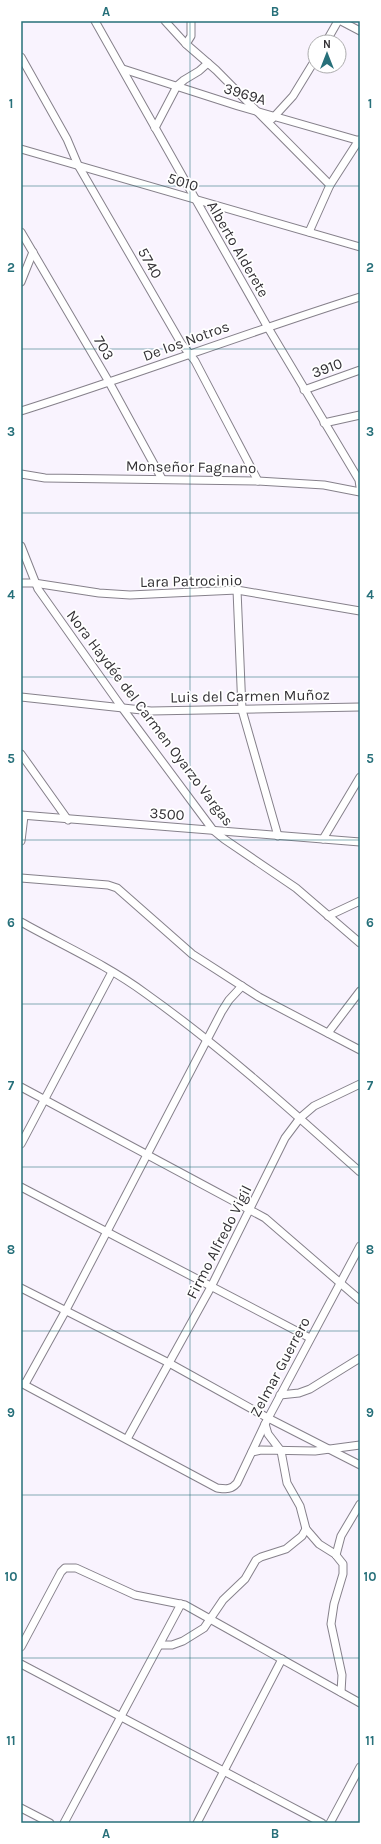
<svg xmlns="http://www.w3.org/2000/svg" width="381" height="1844" font-family="Karla,sans-serif">
<style>
.lines{fill:none;stroke-linecap:round;stroke-linejoin:round}
.minor-casing{stroke:#86818b;stroke-width:9}
.minor{stroke:#fff;stroke-width:7}
.grid{fill:none;stroke:#27707a;stroke-width:1;stroke-opacity:0.55}
.labels{text-anchor:middle;stroke-width:3.5;stroke-linejoin:round;paint-order:stroke}
.street-label{font-size:15px;fill:#333135;stroke:#fff}
.neatline{fill:none;stroke:#27707a;stroke-width:1.5}
.grid-label{font-size:13px;text-anchor:middle;font-weight:bold;fill:#27707a}
</style>
<rect width="100%" height="100%" fill="#f9f3fe"/>
<g class="lines">
<defs>
<g id="minor">
<path d="M95 21 267 326 359 480 360 487"/>
<path d="M165 21 186 44 216 70 330 185"/>
<path d="M341 21 360 31"/>
<path d="M326 42 338 21"/>
<path d="M186 44 191 36V21"/>
<path d="M21 57 67 139 78 165 181 343 195 361 258 481"/>
<path d="M123 69 238 106 360 141"/>
<path d="M272 119 293 96 315 60"/>
<path d="M155 128 177 86 184 80 199 71 208 63"/>
<path d="M21 149 360 247"/>
<path d="M21 232 109 382 162 479"/>
<path d="M309 232 330 185 359 140"/>
<path d="M21 282 33 252"/>
<path d="M304 390 360 370"/>
<path d="M21 411C135 375 246 333 360 297"/>
<path d="M324 423 360 415"/>
<path d="M21 474 45 478 258 481 324 485 360 492"/>
<path d="M21 546 38 589 123 709 213 830 224 839 296 888 360 943"/>
<path d="M21 583H34L99 593 130 595 237 590 360 611"/>
<path d="M237 590 242 710 278 836"/>
<path d="M21 697 151 711 360 707"/>
<path d="M21 754 68 820"/>
<path d="M21 815 360 842"/>
<path d="M323 839 360 777"/>
<path d="M21 841 24 816"/>
<path d="M21 878 108 885 117 888 192 954 259 997 360 1050"/>
<path d="M328 916 360 901"/>
<path d="M21 922C62 945 107 965 145 993 221 1047 291 1110 360 1172"/>
<path d="M328 1033 360 991"/>
<path d="M21 1087 265 1218 360 1300"/>
<path d="M21 1144 112 972"/>
<path d="M21 1187 310 1338"/>
<path d="M21 1288 169 1363 268 1418 360 1465"/>
<path d="M21 1383 217 1488C226 1489 231 1490 237 1483L265 1424 360 1246"/>
<path d="M25 1384 66 1310 222 1011 229 1000 242 986"/>
<path d="M280 1395 299 1393 310 1389 360 1358"/>
<path d="M265 1424 268 1434 281 1451 287 1483 300 1506 306 1529 319 1544 335 1554 343 1564V1574L334 1604 331 1624 342 1675 341 1692"/>
<path d="M127 1439 211 1287 285 1138 300 1118 314 1106 360 1084"/>
<path d="M252 1452 261 1450 315 1451 360 1445"/>
<path d="M336 1555 341 1536 360 1504"/>
<path d="M160 1645H172L183 1641 204 1628 223 1600 245 1579 256 1560 261 1557 286 1549 302 1536 306 1529"/>
<path d="M21 1647 61 1572 65 1568H76L135 1595 185 1605 360 1703"/>
<path d="M21 1664 322 1823"/>
<path d="M21 1808 50 1823"/>
<path d="M64 1823 181 1604"/>
<path d="M197 1823 282 1659"/>
<path d="M330 1823 360 1767"/>
</g>
</defs>
<use href="#minor" class="minor-casing"/>
<use href="#minor" class="minor"/>
</g>
<path class="grid" d="M190 21V1823M21 186H360M21 349H360M21 513H360M21 677H360M21 840H360M21 1004H360M21 1167H360M21 1331H360M21 1495H360M21 1658H360"/>
<g class="labels">
<g class="street-label">
<text transform="translate(245 94) rotate(17)" y="5">3969A</text>
<text transform="translate(183 182) rotate(17)" y="5">5010</text>
<text transform="translate(238 249) rotate(60)" y="5">Alberto Alderete</text>
<text transform="translate(150 263) rotate(60)" y="5">5740</text>
<text transform="translate(186 341) rotate(-20)" y="5">De los Notros</text>
<text transform="translate(104 348) rotate(60)" y="5">703</text>
<text transform="translate(327 368) rotate(-20)" y="5">3910</text>
<text transform="translate(191 467) rotate(1)" y="5">Monseñor Fagnano</text>
<text transform="translate(191 581) rotate(-1)" y="5">Lara Patrocinio</text>
<text transform="translate(250 696) rotate(-1)" y="5">Luis del Carmen Muñoz</text>
<text transform="translate(150 718) rotate(53)" y="5">Nora Haydée del Carmen Oyarzo Vargas</text>
<text transform="translate(167 814) rotate(4)" y="5">3500</text>
<text transform="translate(219 1242) rotate(-63)" y="5">Firmo Alfredo Vigil</text>
<text transform="translate(280 1367) rotate(-62)" y="5">Zelmar Guerrero</text>
</g>
</g>
<rect width="381" height="1844" fill="none" stroke="#ffffff" stroke-width="44"/>
<g transform="translate(327 54)"><circle r="19" fill="#ffffff" stroke="#adadae"/>
<path d="M0-3L7 15L0 10L-7 15Z" fill="#27707a"/>
<text y="-6" font-size="11" font-weight="bold" text-anchor="middle" fill="#333135">N</text>
</g>
<rect x="22" y="22" width="337" height="1800" class="neatline"/>
<g class="grid-label">
<text x="106" y="16">A</text>
<text x="275" y="16">B</text>
<text x="11" y="108">1</text>
<text x="370" y="108">1</text>
<text x="11" y="272">2</text>
<text x="370" y="272">2</text>
<text x="11" y="436">3</text>
<text x="370" y="436">3</text>
<text x="11" y="599">4</text>
<text x="370" y="599">4</text>
<text x="11" y="763">5</text>
<text x="370" y="763">5</text>
<text x="11" y="927">6</text>
<text x="370" y="927">6</text>
<text x="11" y="1090">7</text>
<text x="370" y="1090">7</text>
<text x="11" y="1254">8</text>
<text x="370" y="1254">8</text>
<text x="11" y="1417">9</text>
<text x="370" y="1417">9</text>
<text x="11" y="1581">10</text>
<text x="370" y="1581">10</text>
<text x="11" y="1745">11</text>
<text x="370" y="1745">11</text>
<text x="106" y="1838">A</text>
<text x="275" y="1838">B</text>
</g>
</svg>
